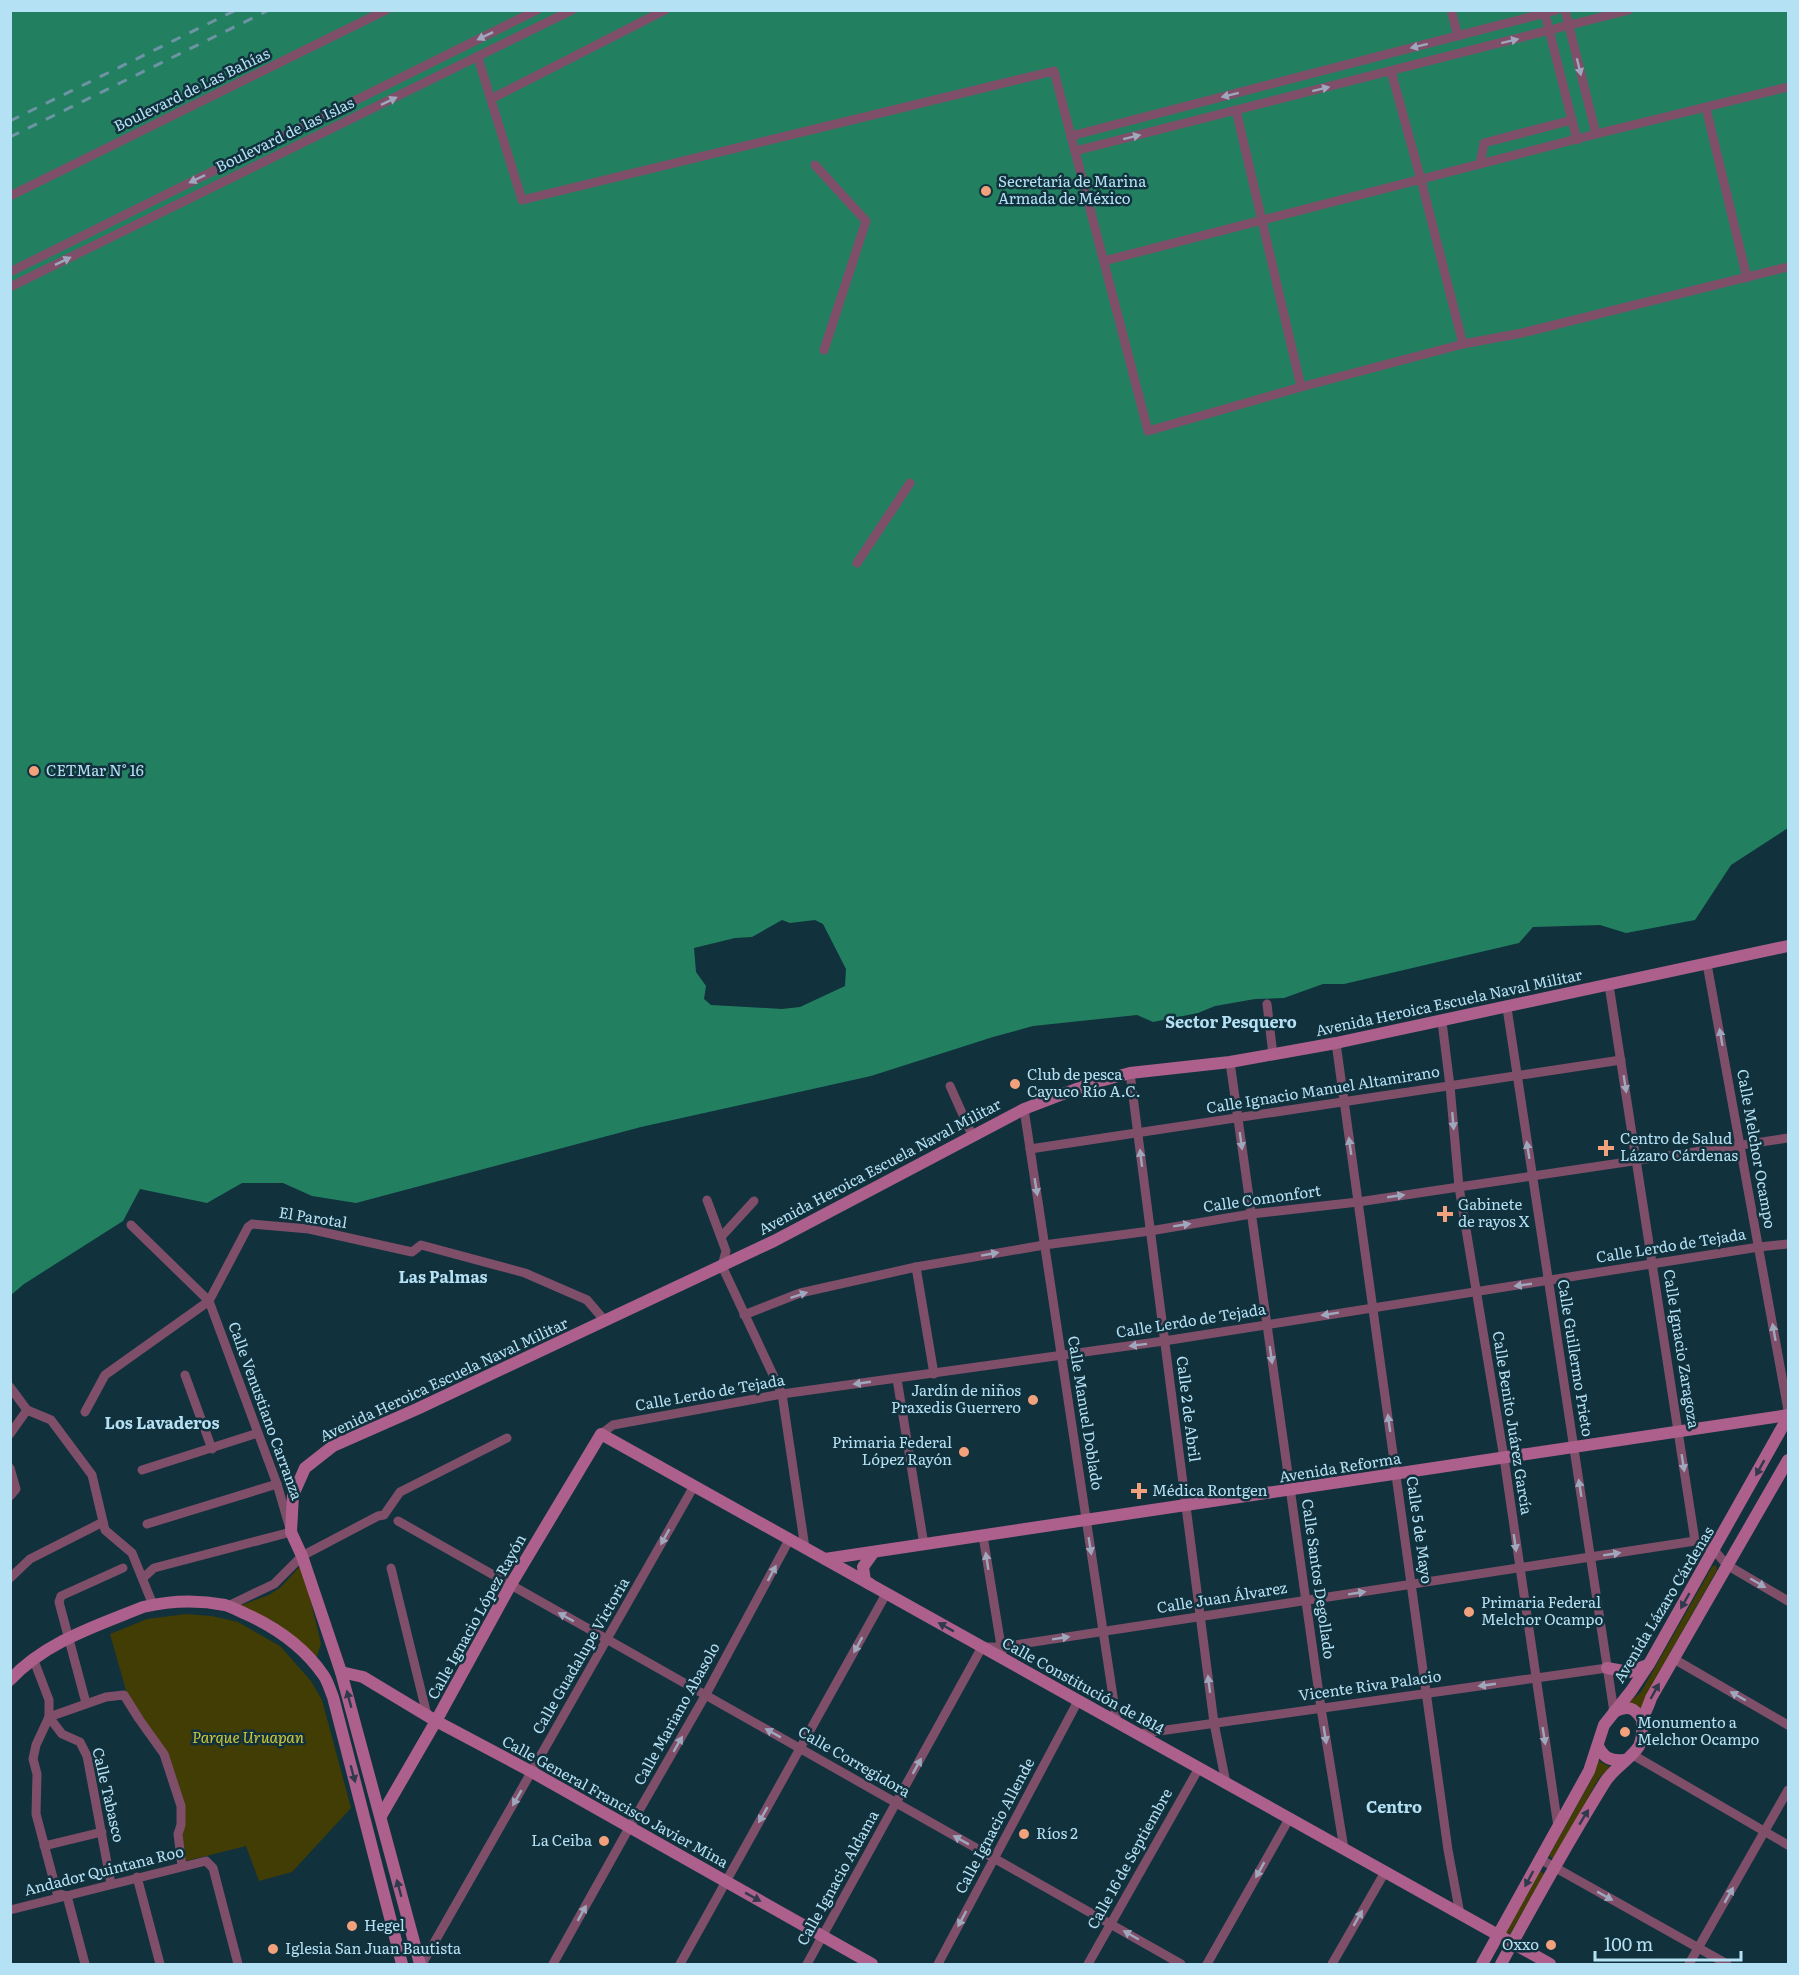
<svg xmlns="http://www.w3.org/2000/svg" width="1799" height="1975" font-family="Literata,serif">
<style>
.green{fill:#413d04}
.water{fill:#228061;fill-rule:evenodd}
.lines{fill:none;stroke-linecap:round;stroke-linejoin:round}
.street{stroke:#7f4f69;stroke-width:9}
.secondary{stroke:#ac608b;stroke-width:12}
.rail{stroke:#6d93a4;stroke-width:3;stroke-dasharray:10 10;stroke-linecap:butt}
.oneway{fill:#9fa7bd}
.oneway2{fill:#303a4d}
.poi-dot{fill:#f1a17c;stroke:#11313d;stroke-width:2}
.labels{text-anchor:middle;stroke-width:5;stroke-linejoin:round;paint-order:stroke}
.street-label{font-size:15px;fill:#b5e1f5;stroke:#11313d}
.poi-label{font-size:15px;fill:#b5e1f5;stroke:#11313d;text-anchor:start}
.park-label{font-size:15px;font-style:italic;fill:#d2c93a;stroke:#11313d}
.neighbourhood-label{font-size:16px;font-weight:bold;fill:#b5e1f5;stroke:#11313d}
</style>
<rect width="100%" height="100%" fill="#11313d"/>
<g class="green">
<path d="M302 1564 321 1644 316 1659C292 1631 274 1619 239 1606L269 1595 281 1587Z"/>
<path d="M1716 1565 1717 1570 1646 1695 1643 1710 1629 1702 1641 1692 1712 1567Z"/>
<path d="M186 1614 212 1616 238 1622 280 1646 311 1681 322 1700 351 1808 292 1872 259 1881 246 1846 186 1861 169 1755 127 1694 110 1634 147 1619Z"/>
<path d="M1597 1760 1610 1767 1599 1778 1554 1859 1549 1856 1594 1775Z"/>
<path d="M1540 1871 1544 1874 1510 1934 1506 1933Z"/>
</g>
<path class="water" d="M11 11H1788V828L1731 865 1695 920 1626 933 1600 925 1533 927 1519 943 1344 984H1323L1284 998 1255 999 1215 1006 1198 1013 1153 1022 1137 1015 1033 1026 993 1037 871 1076 641 1127 356 1203 312 1196 283 1183H242L207 1203 140 1189 123 1221 24 1284 11 1295ZM782 920 790 923 815 920 823 924 846 969 845 986 800 1007 782 1009 711 1005 704 999 706 986 696 972 694 948 735 938 752 937Z"/>
<g class="lines">
<g class="street">
<path d="M1451 10 1458 36"/>
<path d="M1544 10 1577 140"/>
<path d="M1565 10 1596 134"/>
<path d="M478 58 522 200 1054 71 1148 431 1301 387 1463 344 1522 333 1788 267"/>
<path d="M1391 71 1421 180 1463 344"/>
<path d="M491 99 665 10"/>
<path d="M1706 108 1747 278"/>
<path d="M1236 110 1301 387"/>
<path d="M1071 136 1557 10"/>
<path d="M1075 151 1629 10"/>
<path d="M1480 164 1484 143 1572 120"/>
<path d="M815 165 866 221 824 350"/>
<path d="M10 196 386 10"/>
<path d="M1104 261 1596 134 1788 87"/>
<path d="M10 272 537 10"/>
<path d="M10 287 572 10"/>
<path d="M857 563 910 483"/>
<path d="M1707 964 1788 1410"/>
<path d="M1609 985 1695 1541"/>
<path d="M1267 1004 1273 1055"/>
<path d="M1507 1008 1614 1712"/>
<path d="M1442 1022 1450 1086 1459 1187 1504 1458 1558 1827"/>
<path d="M1336 1043 1448 1850 1460 1914"/>
<path d="M1230 1062 1321 1708 1344 1849"/>
<path d="M1130 1073 1214 1723 1226 1783"/>
<path d="M950 1086 972 1135"/>
<path d="M1024 1109 1117 1723"/>
<path d="M1030 1149 1621 1060"/>
<path d="M707 1200 726 1251 722 1266 782 1394 805 1548"/>
<path d="M131 1225 209 1301 277 1484 291 1532 154 1568 143 1578"/>
<path d="M721 1237 754 1201"/>
<path d="M916 1267 934 1374"/>
<path d="M744 1315 800 1293 916 1267 1044 1245 1150 1231 1251 1214 1358 1202 1788 1138"/>
<path d="M185 1375 212 1449"/>
<path d="M897 1379 924 1545"/>
<path d="M10 1387 27 1410 51 1420 92 1475 105 1530 132 1553 153 1605"/>
<path d="M85 1412 105 1375 209 1301 248 1227 252 1224 309 1229 412 1252 421 1245 525 1273 587 1300 605 1321"/>
<path d="M10 1434 27 1410"/>
<path d="M601 1434 613 1425 782 1394 1164 1341 1759 1247 1788 1244"/>
<path d="M10 1468 16 1489 10 1496"/>
<path d="M142 1470 258 1433"/>
<path d="M398 1521 1181 1964"/>
<path d="M147 1524 277 1484"/>
<path d="M983 1536 1002 1652"/>
<path d="M391 1568 427 1715"/>
<path d="M10 1578 30 1559 103 1522"/>
<path d="M228 1606 274 1584 302 1556 378 1516 384 1515 400 1492 507 1438"/>
<path d="M33 1658 49 1700V1717L62 1734 80 1742 87 1756 111 1884"/>
<path d="M1674 1659 1788 1725"/>
<path d="M86 1703 59 1602 61 1596 123 1568"/>
<path d="M1138 1734 1607 1668"/>
<path d="M1633 1755 1788 1845"/>
<path d="M44 1846 102 1832"/>
<path d="M1540 1859 1727 1964"/>
<path d="M137 1877 160 1964"/>
<path d="M10 1910 206 1861 213 1868 238 1964"/>
<path d="M85 1964 67 1896 57 1893 36 1814 37 1774 33 1759 36 1745 49 1717 106 1697 124 1695 139 1719 164 1754 181 1806V1825L178 1834 182 1866"/>
<path d="M422 1964 694 1486"/>
<path d="M553 1964 629 1828 705 1696 789 1540"/>
<path d="M680 1964 886 1594"/>
<path d="M807 1964 982 1647H1001L1695 1541 1714 1550 1727 1565 1788 1601"/>
<path d="M938 1964 1078 1701"/>
<path d="M1088 1964 1199 1768"/>
<path d="M1207 1964 1289 1819"/>
<path d="M1332 1964 1385 1872"/>
<path d="M1689 1964 1788 1790"/>
</g>
<g class="secondary">
<path d="M825 1559 1788 1415"/>
<path d="M870 1584 865 1581 863 1567 873 1553"/>
<path d="M1607 1668 1629 1672 1648 1665"/>
<path d="M341 1672 363 1677 436 1721 532 1772 872 1964"/>
<path d="M10 1680C45 1642 96 1626 143 1607 169 1601 199 1600 225 1605 232 1607 239 1611 246 1614 277 1628 305 1648 324 1676 328 1682 330 1690 333 1697L402 1964"/>
<path d="M1614 1712C1629 1705 1634 1707 1643 1721"/>
<path d="M1598 1746C1604 1758 1610 1761 1624 1760"/>
<path d="M381 1816 436 1721 510 1586 601 1434 1550 1964"/>
<path d="M420 1964 341 1672 302 1556 291 1532 293 1495 305 1468 333 1446 417 1409 774 1241 1024 1109 1089 1084 1130 1073 1230 1062 1336 1043 1788 946"/>
<path d="M1482 1964 1589 1771 1604 1725 1631 1691 1649 1664 1788 1417"/>
<path d="M1501 1964C1534 1903 1568 1842 1605 1782 1614 1768 1632 1758 1639 1746 1644 1736 1641 1728 1643 1719 1645 1712 1649 1705 1651 1698L1788 1460"/>
</g>
<g class="rail">
<path d="M10 121 236 10"/>
<path d="M10 137 269 10"/>
</g>
</g>
<defs><path id="oneway-solid" d="M-6-.8H1V-3.2L6.5 0L1 3.2V.8H-6Z" transform="scale(1.5)"/></defs>
<g class="oneway">
<use href="#oneway-solid" transform="translate(485 36) rotate(154)"/>
<use href="#oneway-solid" transform="translate(1510 41) rotate(-14)"/>
<use href="#oneway-solid" transform="translate(1419 46) rotate(166)"/>
<use href="#oneway-solid" transform="translate(1579 67) rotate(76)"/>
<use href="#oneway-solid" transform="translate(1321 89) rotate(-14)"/>
<use href="#oneway-solid" transform="translate(1230 95) rotate(166)"/>
<use href="#oneway-solid" transform="translate(389 101) rotate(-26)"/>
<use href="#oneway-solid" transform="translate(1132 137) rotate(-14)"/>
<use href="#oneway-solid" transform="translate(197 179) rotate(154)"/>
<use href="#oneway-solid" transform="translate(63 261) rotate(-26)"/>
<use href="#oneway-solid" transform="translate(1721 1037) rotate(-100)"/>
<use href="#oneway-solid" transform="translate(1625 1084) rotate(81)"/>
<use href="#oneway-solid" transform="translate(1453 1121) rotate(85)"/>
<use href="#oneway-solid" transform="translate(1241 1141) rotate(82)"/>
<use href="#oneway-solid" transform="translate(1350 1146) rotate(-98)"/>
<use href="#oneway-solid" transform="translate(1528 1150) rotate(-99)"/>
<use href="#oneway-solid" transform="translate(1141 1158) rotate(-97)"/>
<use href="#oneway-solid" transform="translate(1036 1187) rotate(81)"/>
<use href="#oneway-solid" transform="translate(1396 1196) rotate(-8)"/>
<use href="#oneway-solid" transform="translate(1182 1225) rotate(-9)"/>
<use href="#oneway-solid" transform="translate(990 1254) rotate(-10)"/>
<use href="#oneway-solid" transform="translate(1523 1285) rotate(172)"/>
<use href="#oneway-solid" transform="translate(799 1295) rotate(-18)"/>
<use href="#oneway-solid" transform="translate(1330 1314) rotate(171)"/>
<use href="#oneway-solid" transform="translate(1774 1332) rotate(-100)"/>
<use href="#oneway-solid" transform="translate(1138 1345) rotate(173)"/>
<use href="#oneway-solid" transform="translate(1271 1355) rotate(82)"/>
<use href="#oneway-solid" transform="translate(862 1383) rotate(172)"/>
<use href="#oneway-solid" transform="translate(1389 1423) rotate(-98)"/>
<use href="#oneway-solid" transform="translate(1683 1463) rotate(81)"/>
<use href="#oneway-solid" transform="translate(1580 1488) rotate(-99)"/>
<use href="#oneway-solid" transform="translate(665 1537) rotate(119)"/>
<use href="#oneway-solid" transform="translate(1515 1543) rotate(82)"/>
<use href="#oneway-solid" transform="translate(1090 1546) rotate(81)"/>
<use href="#oneway-solid" transform="translate(1612 1554) rotate(-9)"/>
<use href="#oneway-solid" transform="translate(987 1561) rotate(-99)"/>
<use href="#oneway-solid" transform="translate(772 1573) rotate(-62)"/>
<use href="#oneway-solid" transform="translate(1758 1583) rotate(30)"/>
<use href="#oneway-solid" transform="translate(1357 1593) rotate(-9)"/>
<use href="#oneway-solid" transform="translate(566 1617) rotate(-151)"/>
<use href="#oneway-solid" transform="translate(1061 1638) rotate(-9)"/>
<use href="#oneway-solid" transform="translate(858 1645) rotate(119)"/>
<use href="#oneway-solid" transform="translate(1209 1684) rotate(-97)"/>
<use href="#oneway-solid" transform="translate(1487 1685) rotate(172)"/>
<use href="#oneway-solid" transform="translate(1738 1696) rotate(-150)"/>
<use href="#oneway-solid" transform="translate(773 1733) rotate(-151)"/>
<use href="#oneway-solid" transform="translate(1325 1735) rotate(81)"/>
<use href="#oneway-solid" transform="translate(1544 1736) rotate(81)"/>
<use href="#oneway-solid" transform="translate(678 1744) rotate(-60)"/>
<use href="#oneway-solid" transform="translate(917 1766) rotate(-61)"/>
<use href="#oneway-solid" transform="translate(517 1798) rotate(120)"/>
<use href="#oneway-solid" transform="translate(763 1815) rotate(120)"/>
<use href="#oneway-solid" transform="translate(961 1840) rotate(-151)"/>
<use href="#oneway-solid" transform="translate(1260 1870) rotate(119)"/>
<use href="#oneway-solid" transform="translate(1729 1895) rotate(-60)"/>
<use href="#oneway-solid" transform="translate(1605 1896) rotate(29)"/>
<use href="#oneway-solid" transform="translate(582 1913) rotate(-61)"/>
<use href="#oneway-solid" transform="translate(1358 1918) rotate(-60)"/>
<use href="#oneway-solid" transform="translate(962 1919) rotate(118)"/>
<use href="#oneway-solid" transform="translate(1131 1935) rotate(-150)"/>
</g>
<g class="oneway2">
<use href="#oneway-solid" transform="translate(1760 1468) rotate(119)"/>
<use href="#oneway-solid" transform="translate(1685 1601) rotate(120)"/>
<use href="#oneway-solid" transform="translate(946 1627) rotate(-151)"/>
<use href="#oneway-solid" transform="translate(1655 1691) rotate(-61)"/>
<use href="#oneway-solid" transform="translate(349 1699) rotate(-105)"/>
<use href="#oneway-solid" transform="translate(353 1774) rotate(75)"/>
<use href="#oneway-solid" transform="translate(1584 1817) rotate(-59)"/>
<use href="#oneway-solid" transform="translate(1529 1879) rotate(118)"/>
<use href="#oneway-solid" transform="translate(399 1888) rotate(-105)"/>
<use href="#oneway-solid" transform="translate(753 1897) rotate(29)"/>
</g>
<g class="poi-dot">
<circle cx="986" cy="191" r="6"/>
<circle cx="34" cy="771" r="6"/>
<circle cx="1015" cy="1084" r="6"/>
<path d="M1603 1139h6v6h6v6h-6v6h-6v-6h-6v-6h6z"/>
<path d="M1442 1205h6v6h6v6h-6v6h-6v-6h-6v-6h6z"/>
<circle cx="1033" cy="1400" r="6"/>
<circle cx="964" cy="1452" r="6"/>
<path d="M1136 1482h6v6h6v6h-6v6h-6v-6h-6v-6h6z"/>
<circle cx="1469" cy="1612" r="6"/>
<circle cx="1625" cy="1732" r="6"/>
<circle cx="1024" cy="1834" r="6"/>
<circle cx="604" cy="1841" r="6"/>
<circle cx="352" cy="1926" r="6"/>
<circle cx="1551" cy="1945" r="6"/>
<circle cx="273" cy="1949" r="6"/>
</g>
<g class="labels">
<g class="street-label">
<text transform="translate(192 90) rotate(-26)" y="5">Boulevard de Las Bahías</text>
<text transform="translate(285 135) rotate(-26)" y="5">Boulevard de las Islas</text>
<text transform="translate(1449 1003) rotate(-12)" y="5">Avenida Heroica Escuela Naval Militar</text>
<text transform="translate(1323 1090) rotate(-9)" y="5">Calle Ignacio Manuel Altamirano</text>
<text transform="translate(1756 1149) rotate(80)" y="5">Calle Melchor Ocampo</text>
<text transform="translate(880 1167) rotate(-28)" y="5">Avenida Heroica Escuela Naval Militar</text>
<text transform="translate(1262 1199) rotate(-8)" y="5">Calle Comonfort</text>
<text transform="translate(313 1218) rotate(9)" y="5">El Parotal</text>
<text transform="translate(1671 1246) rotate(-9)" y="5">Calle Lerdo de Tejada</text>
<text transform="translate(1191 1321) rotate(-9)" y="5">Calle Lerdo de Tejada</text>
<text transform="translate(1681 1349) rotate(81)" y="5">Calle Ignacio Zaragoza</text>
<text transform="translate(1575 1358) rotate(81)" y="5">Calle Guillermo Prieto</text>
<text transform="translate(444 1380) rotate(-25)" y="5">Avenida Heroica Escuela Naval Militar</text>
<text transform="translate(710 1393) rotate(-10)" y="5">Calle Lerdo de Tejada</text>
<text transform="translate(1188 1409) rotate(83)" y="5">Calle 2 de Abril</text>
<text transform="translate(265 1411) rotate(70)" y="5">Calle Venustiano Carranza</text>
<text transform="translate(1085 1413) rotate(81)" y="5">Calle Manuel Doblado</text>
<text transform="translate(1512 1423) rotate(81)" y="5">Calle Benito Juárez García</text>
<text transform="translate(1340 1468) rotate(-9)" y="5">Avenida Reforma</text>
<text transform="translate(1419 1530) rotate(82)" y="5">Calle 5 de Mayo</text>
<text transform="translate(1318 1579) rotate(82)" y="5">Calle Santos Degollado</text>
<text transform="translate(1222 1598) rotate(-9)" y="5">Calle Juan Álvarez</text>
<text transform="translate(1664 1605) rotate(-59)" y="5">Avenida Lázaro Cárdenas</text>
<text transform="translate(477 1617) rotate(-61)" y="5">Calle Ignacio López Rayón</text>
<text transform="translate(581 1656) rotate(-60)" y="5">Calle Guadalupe Victoria</text>
<text transform="translate(1083 1686) rotate(29)" y="5">Calle Constitución de 1814</text>
<text transform="translate(1370 1686) rotate(-8)" y="5">Vicente Riva Palacio</text>
<text transform="translate(677 1714) rotate(-61)" y="5">Calle Mariano Abasolo</text>
<text transform="translate(854 1762) rotate(30)" y="5">Calle Corregidora</text>
<text transform="translate(108 1795) rotate(77)" y="5">Calle Tabasco</text>
<text transform="translate(615 1802) rotate(29)" y="5">Calle General Francisco Javier Mina</text>
<text transform="translate(995 1826) rotate(-62)" y="5">Calle Ignacio Allende</text>
<text transform="translate(1130 1859) rotate(-61)" y="5">Calle 16 de Septiembre</text>
<text transform="translate(104 1871) rotate(-14)" y="5">Andador Quintana Roo</text>
<text transform="translate(838 1878) rotate(-61)" y="5">Calle Ignacio Aldama</text>
</g>
<g class="poi-label">
<text x="998" y="187">Secretaría de Marina<tspan x="998" dy="17">Armada de México</tspan></text>
<text x="46" y="776">CETMar N° 16</text>
<text x="1027" y="1080">Club de pesca<tspan x="1027" dy="17">Cayuco Río A.C.</tspan></text>
<text x="1620" y="1144">Centro de Salud<tspan x="1620" dy="17">Lázaro Cárdenas</tspan></text>
<text x="1458" y="1210">Gabinete<tspan x="1458" dy="17">de rayos X</tspan></text>
<text x="1021" y="1396" text-anchor="end">Jardín de niños<tspan x="1021" dy="17">Praxedis Guerrero</tspan></text>
<text x="952" y="1448" text-anchor="end">Primaria Federal<tspan x="952" dy="17">López Rayón</tspan></text>
<text x="1152" y="1496">Médica Rontgen</text>
<text x="1481" y="1608">Primaria Federal<tspan x="1481" dy="17">Melchor Ocampo</tspan></text>
<text x="1637" y="1728">Monumento a<tspan x="1637" dy="17">Melchor Ocampo</tspan></text>
<text x="1036" y="1839">Ríos 2</text>
<text x="592" y="1846" text-anchor="end">La Ceiba</text>
<text x="364" y="1931">Hegel</text>
<text x="1539" y="1950" text-anchor="end">Oxxo</text>
<text x="285" y="1954">Iglesia San Juan Bautista</text>
</g>
<g class="park-label">
<text x="248" y="1743">Parque Uruapan</text>
</g>
<g class="neighbourhood-label">
<text x="1231" y="1028">Sector Pesquero</text>
<text x="443" y="1283">Las Palmas</text>
<text x="162" y="1429">Los Lavaderos</text>
<text x="1394" y="1813">Centro</text>
</g>
</g>
<rect width="1799" height="1975" fill="none" stroke="#b5e1f5" stroke-width="24"/>
<path d="M1595 1951v9h146v-9" fill="none" stroke="#b5e1f5" stroke-width="3"/>
<text x="1604" y="1951" font-size="18" fill="#b5e1f5" stroke="#11313d" stroke-width="4.5" paint-order="stroke">100 m</text>
</svg>
